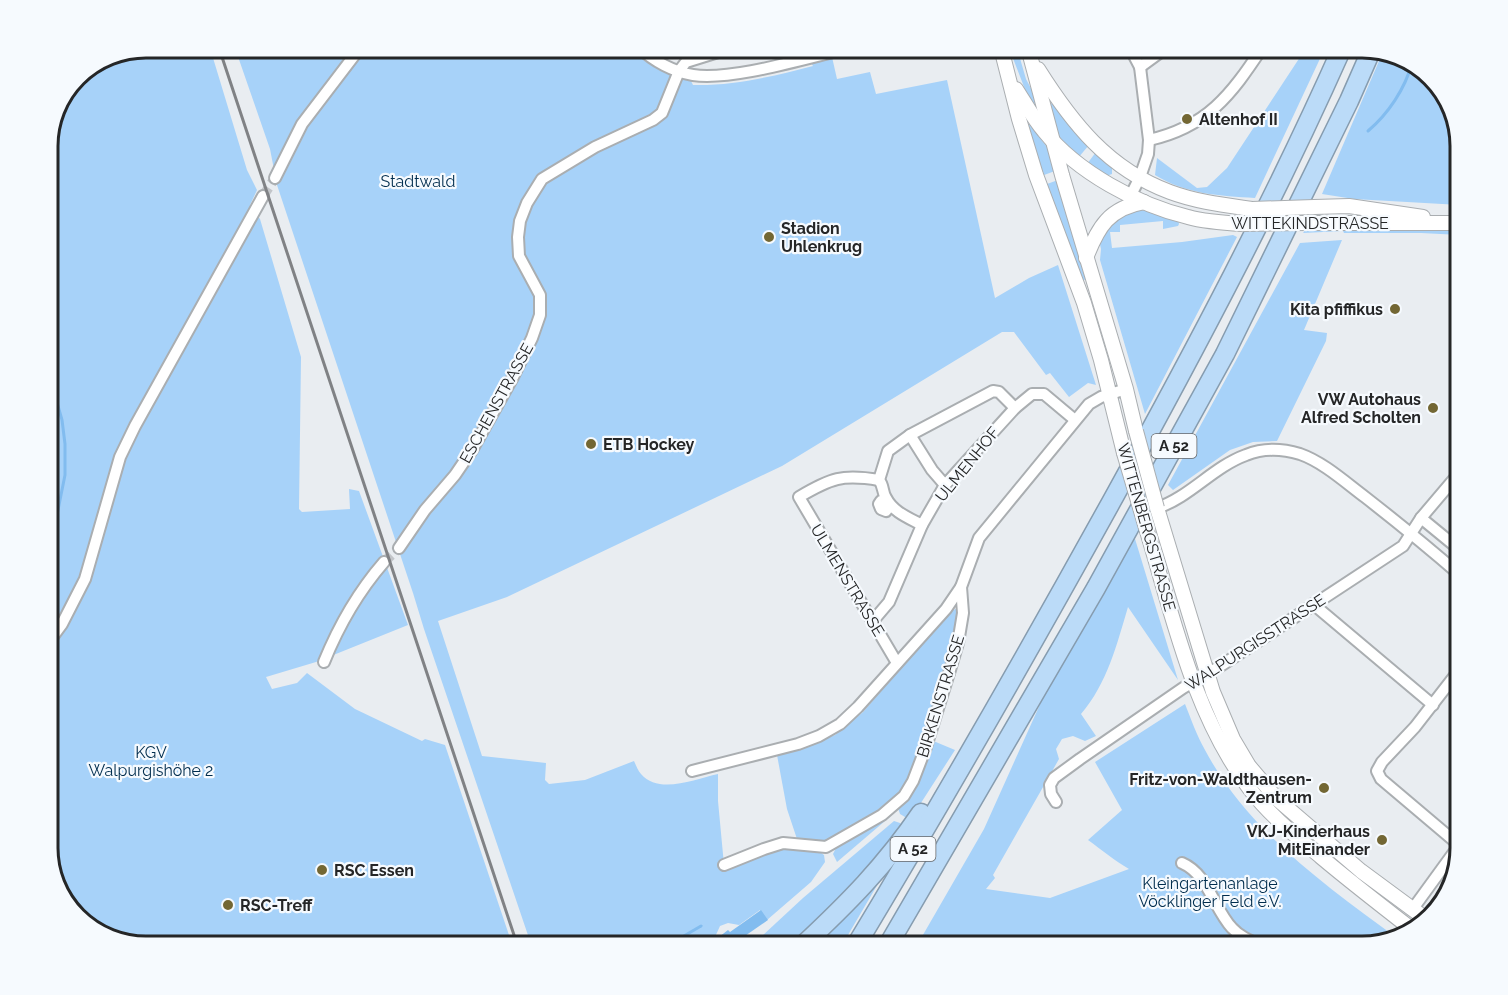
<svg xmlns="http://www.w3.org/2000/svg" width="1508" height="995" font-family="Raleway,sans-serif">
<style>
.green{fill:#a7d2f9}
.water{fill:#82bcef}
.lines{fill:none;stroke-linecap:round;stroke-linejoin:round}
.stream{stroke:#82bcef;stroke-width:3}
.street-tunnel{stroke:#c2c5c9;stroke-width:10;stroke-dasharray:10 5;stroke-linecap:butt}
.street-casing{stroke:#aaaeb1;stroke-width:14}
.secondary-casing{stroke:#aaaeb1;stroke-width:16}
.highway-casing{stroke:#869caf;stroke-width:21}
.street{stroke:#fff;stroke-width:10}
.secondary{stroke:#fff;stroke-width:14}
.highway{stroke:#bbdbf8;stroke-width:18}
.rail{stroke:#808285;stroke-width:3}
.secondary-bridge-casing{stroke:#aaaeb1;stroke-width:16;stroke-linecap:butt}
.secondary-bridge{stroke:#fff;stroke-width:14}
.poi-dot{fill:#736734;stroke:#f6fafe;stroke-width:2}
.labels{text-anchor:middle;stroke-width:4.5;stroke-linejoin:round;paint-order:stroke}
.shield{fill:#f6fafe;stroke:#646668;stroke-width:1.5}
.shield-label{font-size:15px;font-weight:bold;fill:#252627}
.poi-label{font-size:16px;font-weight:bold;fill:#252627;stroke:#f6fafe;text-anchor:start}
.park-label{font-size:16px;fill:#002d4e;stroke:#f6fafe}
.street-label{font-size:16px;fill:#252627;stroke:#f6fafe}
.rim{fill:none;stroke:#252627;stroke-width:3}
</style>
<rect width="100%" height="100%" fill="#e9edf1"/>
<g class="green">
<path d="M146 48H210L247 170 257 190 250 205 260 219 301 357 299 509 302 512 350 509 349 489 359 491 408 625 316 662 266 677 272 689 297 683 307 673 355 709 422 741 425 739 445 745 513 947H146L92 931 61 898 48 855V140L77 77Z"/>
<path d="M235 48H631L646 62 689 77 693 85C735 86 774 76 813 66L809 60 832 57 837 79 870 72 876 94 947 80 995 298 1029 278 1058 265 1096 385 1088 383 1069 397 1050 373 1046 375 1014 332H1002L782 466 507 597 438 621 482 756 546 763 545 780 549 784 585 780 634 761C636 765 638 771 641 774 659 795 695 779 718 774V801L724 865 798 842 787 809 777 755 800 749 835 735 863 712 950 611 956 609 957 615 931 740 955 750 910 820 900 814 898 808 817 850 824 855 825 862 811 882 767 920 760 910 739 925 728 923 720 926 715 937 720 947H709L704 936 683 947H532L424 629 413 593 277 185 270 149Z"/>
<path d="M1009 48H1017L1026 79 1036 98 1040 114 1038 115 1026 92Z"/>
<path d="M1306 48H1325L1255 198C1220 196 1185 194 1155 175L1157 158 1197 188 1207 187 1227 168Z"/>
<path d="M1382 54 1416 64 1447 97 1460 140V205L1354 199 1322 194Z"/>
<path d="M1050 103 1055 105 1089 145 1078 158 1060 141Z"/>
<path d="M1028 123 1051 152 1055 171 1044 175 1026 124Z"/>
<path d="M1096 152 1112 167V174L1106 176 1087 164Z"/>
<path d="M1058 180 1086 279 1082 281 1047 184Z"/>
<path d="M1135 210H1142L1178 219 1179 224 1178 226 1163 229V221L1120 225V232H1110L1112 248 1182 242 1233 235 1237 237 1145 414 1100 260 1101 249 1099 240 1112 221Z"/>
<path d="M1411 227 1460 230V235L1421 233H1344L1343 231 1303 233 1307 228Z"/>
<path d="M1342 240 1304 330 1327 333 1326 341 1277 441 1253 442 1230 450 1173 490 1168 485 1300 243Z"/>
<path d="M1132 529 1178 680 1128 607C1117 644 1107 684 1081 714L1096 736 1085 741 1073 736 1062 739 1056 749 1059 759 993 875 995 878 986 889 1050 898 1129 869C1115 861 1102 850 1088 840L1122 810 1095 762 1185 704C1191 719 1197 736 1205 750 1248 831 1325 885 1397 938L1362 947H916L984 829 1055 671Z"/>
<path d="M887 818 885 821 837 862 833 854 837 846Z"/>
<path d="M894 821 900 823 905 828 869 872 792 947H750L803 898Z"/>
<path d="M879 882 841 947H811Z"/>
</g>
<path class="water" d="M761 910 768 920 729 947H726L719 937 728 930 730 932Z"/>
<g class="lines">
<g class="stream">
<path d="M1368 131C1388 114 1405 89 1412 63"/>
<path d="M48 371 62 420 65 444V475L57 515 48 536"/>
<path d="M665 947 701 926"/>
</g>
<g class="street-tunnel">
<path d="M263 196 275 178"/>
<path d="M384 562 399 548"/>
</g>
<defs>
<g id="street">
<path d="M640 48C653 61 674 72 693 75 733 81 809 57 850 48"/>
<path d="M1130 48 1140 67 1149 140 1148 154 1140 177 1131 195"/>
<path d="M1140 67 1166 48"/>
<path d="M1149 140C1207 127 1231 95 1262 48"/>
<path d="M275 178 302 124 360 48"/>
<path d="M910 435 932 470 945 485"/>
<path d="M879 480C842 474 831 478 799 497L897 663"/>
<path d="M886 501H881L879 504 881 509 886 511 890 505"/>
<path d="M1157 508C1190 497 1213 467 1246 455 1263 448 1283 449 1300 454 1323 462 1345 482 1365 497 1397 522 1429 548 1460 575"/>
<path d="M1421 518 1460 550"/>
<path d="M922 525C909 518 893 512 886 498 882 492 884 486 879 480L888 451 910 435 993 391 999 392 1015 408"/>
<path d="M399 548 425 510 455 475 472 450 513 377 532 338 540 315V295L519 256 518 237 520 221 527 203 542 179 595 147 653 120 662 113 679 71 686 62 731 48"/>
<path d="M1313 604 1433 705"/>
<path d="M872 622 889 602 922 525 945 485 1015 408 1032 394H1044L1075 420"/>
<path d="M48 643 62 624 85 579 120 457 135 426 263 196"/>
<path d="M324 662C339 625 358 592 384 562"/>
<path d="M692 771 798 744 819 736 840 724 858 707 946 609 961 587"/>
<path d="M1056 802 1051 794 1050 785 1054 778 1080 759 1183 688 1222 665 1403 546 1421 518 1460 472"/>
<path d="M1459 845 1381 779 1377 771 1382 762 1415 727 1460 669"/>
<path d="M1182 863C1208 874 1214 909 1232 928 1241 938 1253 942 1264 947"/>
<path d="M724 865 764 849 783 843 826 847 882 815 904 796 913 781 926 747 950 670 958 643 963 613 961 587 979 538 1089 404 1101 397 1126 389"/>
<path d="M1412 910 1460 844"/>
</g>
<g id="secondary">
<path d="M1001 48 1019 119 1036 175 1084 303 1101 360 1124 453"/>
<path d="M1028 48 1062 175 1126 389 1136 431"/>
<path d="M1038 69C1072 123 1108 169 1170 192 1197 202 1224 205 1252 209"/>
<path d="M1016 89C1025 103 1033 118 1044 131 1077 172 1138 205 1188 217 1206 222 1225 223 1243 224"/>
<path d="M1314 207 1349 206 1423 217"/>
<path d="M1306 223H1460"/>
<path d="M1086 258C1098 227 1109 208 1144 202"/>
<path d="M1157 508 1213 692 1233 739 1249 766 1277 799 1361 871 1426 919"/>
<path d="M1146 528C1173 616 1193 713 1249 788 1269 815 1296 836 1321 857 1352 883 1383 907 1414 931"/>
</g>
<g id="highway">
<path d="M801 947C847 904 885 866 921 813"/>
<path d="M855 947C944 799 1030 649 1114 497 1195 350 1274 201 1342 48"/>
<path d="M887 947 1096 588 1225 354 1349 101 1371 51"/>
</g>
</defs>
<use href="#street" class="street-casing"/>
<use href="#secondary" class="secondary-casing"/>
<use href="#highway" class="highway-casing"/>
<use href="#street" class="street"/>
<use href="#secondary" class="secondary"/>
<use href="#highway" class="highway"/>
<path class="rail" d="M219 48 518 947"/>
<defs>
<g id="secondary-bridge">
<path d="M1252 209 1314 207"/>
<path d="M1243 224 1306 223"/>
<path d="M1136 431 1157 508"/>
<path d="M1124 453 1146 528"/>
</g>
</defs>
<use href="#secondary-bridge" class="secondary-bridge-casing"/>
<use href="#secondary-bridge" class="secondary-bridge"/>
</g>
<g class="poi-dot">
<circle cx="1187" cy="119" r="6"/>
<circle cx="769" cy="237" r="6"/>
<circle cx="1395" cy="309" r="6"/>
<circle cx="1433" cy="408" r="6"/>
<circle cx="591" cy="444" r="6"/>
<circle cx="1324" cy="788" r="6"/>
<circle cx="1382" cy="840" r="6"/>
<circle cx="322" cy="870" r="6"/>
<circle cx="228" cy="905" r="6"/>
</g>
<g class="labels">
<g class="shield">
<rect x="1151.5" y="434" width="45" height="24" rx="4.5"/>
<rect x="890.5" y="837" width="45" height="24" rx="4.5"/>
</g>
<g class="shield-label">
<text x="1174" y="451">A 52</text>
<text x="913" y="854">A 52</text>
</g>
<g class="poi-label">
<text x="1199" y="125">Altenhof II</text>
<text x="781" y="234">Stadion<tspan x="781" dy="18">Uhlenkrug</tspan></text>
<text x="1383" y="315" text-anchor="end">Kita pfiffikus</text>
<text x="1421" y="405" text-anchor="end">VW Autohaus<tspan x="1421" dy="18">Alfred Scholten</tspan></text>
<text x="603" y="450">ETB Hockey</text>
<text x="1312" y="785" text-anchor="end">Fritz-von-Waldthausen-<tspan x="1312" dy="18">Zentrum</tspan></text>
<text x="1370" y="837" text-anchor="end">VKJ-Kinderhaus<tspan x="1370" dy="18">MitEinander</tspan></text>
<text x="334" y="876">RSC Essen</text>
<text x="240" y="911">RSC-Treff</text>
</g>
<g class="park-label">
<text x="418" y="187">Stadtwald</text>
<text x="151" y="758">KGV<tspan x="151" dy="18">Walpurgishöhe 2</tspan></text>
<text x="1210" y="889">Kleingartenanlage<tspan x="1210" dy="18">Vöcklinger Feld e.V.</tspan></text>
</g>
<g class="street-label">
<text x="1310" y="229">WITTEKINDSTRASSE</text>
<text transform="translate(496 403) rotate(-61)" y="6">ESCHENSTRASSE</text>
<text transform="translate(967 464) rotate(-51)" y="6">ULMENHOF</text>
<text transform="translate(1147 527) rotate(74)" y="6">WITTENBERGSTRASSE</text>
<text transform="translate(848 580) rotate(59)" y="6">ULMENSTRASSE</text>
<text transform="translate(1255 642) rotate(-33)" y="6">WALPURGISSTRASSE</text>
<text transform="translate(940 696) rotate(-73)" y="6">BIRKENSTRASSE</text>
</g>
</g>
<path d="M0 0H1508V995H0ZM146 58H1362A88 88 0 0 1 1450 146V848A88 88 0 0 1 1362 936H146A88 88 0 0 1 58 848V146A88 88 0 0 1 146 58Z" fill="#f6fafe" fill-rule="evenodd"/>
<path class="rim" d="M146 58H1362A88 88 0 0 1 1450 146V848A88 88 0 0 1 1362 936H146A88 88 0 0 1 58 848V146A88 88 0 0 1 146 58Z"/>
</svg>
